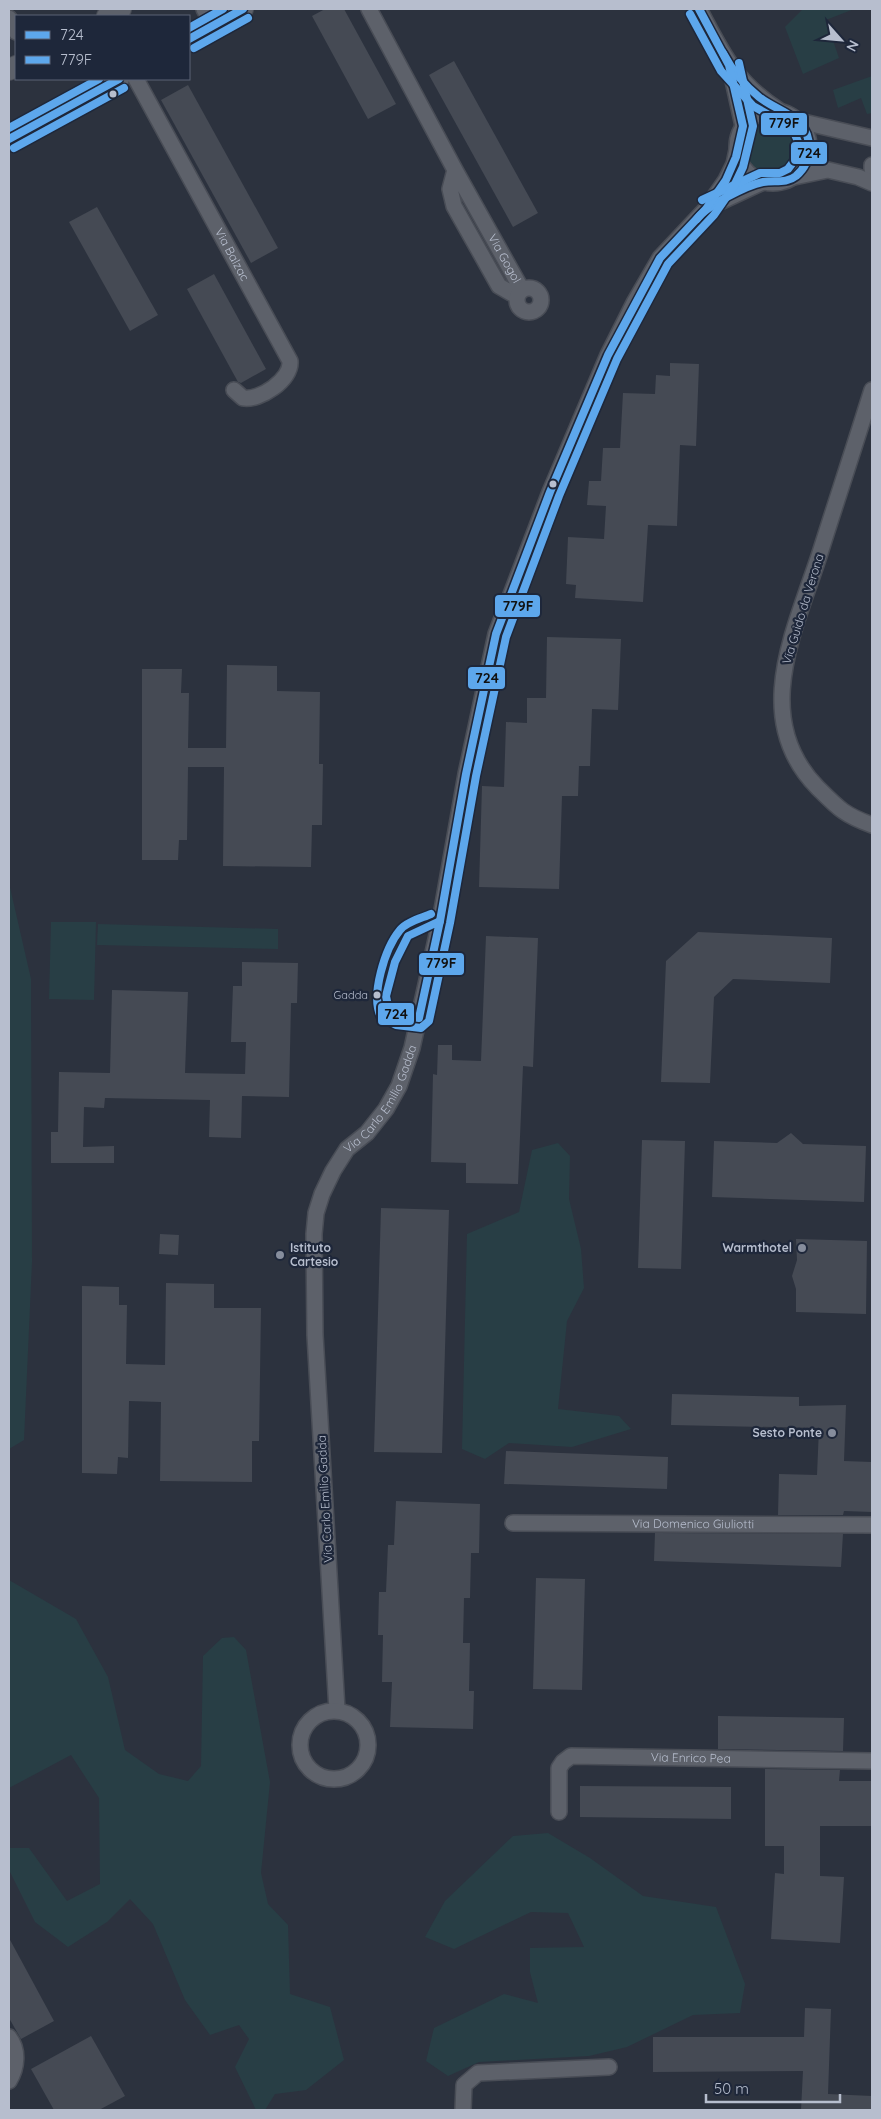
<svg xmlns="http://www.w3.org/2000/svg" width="881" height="2119" font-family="Quicksand,sans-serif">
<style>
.green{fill:#283e45}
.building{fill:#454a54}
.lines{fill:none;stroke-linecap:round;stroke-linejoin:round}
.minor-casing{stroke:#494d56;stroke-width:18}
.tertiary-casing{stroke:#494d56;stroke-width:22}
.minor{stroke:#5d616a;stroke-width:15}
.tertiary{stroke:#5d616a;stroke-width:20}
.bus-1-casing{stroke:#1e273a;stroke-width:11}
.bus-2-casing{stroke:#1e273a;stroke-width:11}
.bus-3-casing{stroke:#1e273a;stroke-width:11}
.bus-1{stroke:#5da7ec;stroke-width:8}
.bus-2{stroke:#5da7ec;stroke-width:8}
.bus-3{stroke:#5da7ec;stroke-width:8}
.bus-dot{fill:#b7bece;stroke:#1e273a;stroke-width:2}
.poi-dot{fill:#868d9c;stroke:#1e273a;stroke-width:2}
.labels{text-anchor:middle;stroke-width:4.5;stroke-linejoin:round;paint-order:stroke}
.bus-label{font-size:11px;fill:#b7bece;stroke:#1e273a;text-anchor:end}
.street-label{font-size:12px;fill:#b7bece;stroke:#1e273a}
.poi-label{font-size:12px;font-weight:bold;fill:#b7bece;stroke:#1e273a;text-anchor:end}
.line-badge{stroke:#1e273a;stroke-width:2}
.pale-badge-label{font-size:14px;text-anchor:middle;font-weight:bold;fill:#111}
</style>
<rect width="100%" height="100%" fill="#2c323e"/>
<g class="green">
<path d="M803 9H854L826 20 839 58 803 74 785 27Z"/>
<path d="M872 76V113L867 114 861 98 838 108 833 90Z"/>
<circle cx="772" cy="148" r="26"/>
<path d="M9 883 31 979 32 1262 24 1440 9 1449Z"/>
<path d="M51 922H96L94 1000 49 999Z"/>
<path d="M98 924 278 929V949L97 945Z"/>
<path d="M558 1143 570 1156 569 1199 581 1249 584 1288 567 1321 558 1409 619 1416 631 1429 572 1447 509 1443 485 1459 462 1449 467 1234 519 1212 532 1150Z"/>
<path d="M9 1580 76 1619 108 1677 125 1750 159 1774 188 1781 201 1766 203 1656 222 1638 234 1637 246 1650 270 1782 261 1873 268 1904 288 1925 290 1994 330 2007 344 2060 306 2090 275 2094 265 2110H256L235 2067 249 2039 239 2025 210 2035 185 2000 153 1924 130 1899 107 1922 68 1947 35 1922 9 1870V1848H29L67 1901 100 1884 99 1798 71 1755 9 1788Z"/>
<path d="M548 1833 590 1858 643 1896 716 1907 745 1984 740 2013 693 2015 627 2047 589 2056 479 2062 448 2076 426 2061 434 2028 504 1994 538 2003 530 1972V1948L584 1947 568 1913 531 1912 454 1949 425 1937 445 1901 513 1836Z"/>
</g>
<g class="building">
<path d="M325 9H344L396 104 368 119 312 16Z"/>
<path d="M454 61 538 213 513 227 429 75Z"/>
<path d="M188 85 278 248 251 263 161 100Z"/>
<path d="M97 207 158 315 130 331 69 222Z"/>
<path d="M214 274 266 369 241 383 238 382 187 289Z"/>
<path d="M670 363 699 364 696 446 680 445 677 526 648 525 643 602 575 598 576 585 566 584 568 537 604 539 606 506 587 505 589 481H601L603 448H620L623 393 655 394 656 375 670 376Z"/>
<path d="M547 637 621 639 618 710 592 709 590 766H579L578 796H562L559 889 479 887 482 786 504 787 506 722 527 723V698H546Z"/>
<path d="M227 665 277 666V691L320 692 319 764H323L322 825H312L311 867 223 866 224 767H188L187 840H179L178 860H142V669H182L181 693H189L188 748H226Z"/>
<path d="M698 932 832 938 830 983 733 979 714 997 710 1083 661 1082 666 961Z"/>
<path d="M486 936 538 938 533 1067 523 1066 518 1184 466 1183V1163L431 1162 433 1074 437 1075 438 1045H452V1060L481 1061Z"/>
<path d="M242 962 298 963 297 1003H291L289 1097 242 1096 241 1138 209 1137 210 1100 105 1098 104 1108 84 1107 83 1147 114 1146V1163H51V1132H58L59 1072 110 1073 112 990 188 992 185 1073 245 1074 246 1042H231L233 986H242Z"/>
<path d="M791 1133 803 1144 866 1146 864 1202 712 1197 714 1141 777 1143Z"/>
<path d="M642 1140 685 1141 681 1269 638 1268Z"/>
<path d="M381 1208 449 1210 442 1453 374 1452Z"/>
<path d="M160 1234 179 1235 178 1255 159 1254Z"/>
<path d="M796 1239 867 1241 866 1314 796 1312V1289L792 1276 797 1260Z"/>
<path d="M166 1283 214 1284V1308H261L259 1441H252V1482L160 1481 161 1402 129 1401 128 1458 118 1457 117 1474 82 1473V1286L119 1287V1305H127L126 1364 165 1365Z"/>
<path d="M672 1394 799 1397V1406L846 1405 844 1461 872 1462V1512L844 1511 843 1515H778L779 1474 817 1475 819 1428 671 1425Z"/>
<path d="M506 1451 668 1457 667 1489 504 1484Z"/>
<path d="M396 1501 480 1504 479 1553H471L470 1598H464L463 1643H470L469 1691H474L473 1729 390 1727 392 1682H382L383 1635H378L379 1592H386L388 1545H394Z"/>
<path d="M655 1533 843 1534 841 1567 654 1561Z"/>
<path d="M536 1578 585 1579 582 1690 533 1689Z"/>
<path d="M718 1716 844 1718 843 1751 718 1749Z"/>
<path d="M765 1769 840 1770 839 1781H872V1826H820V1876L844 1877 840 1943 771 1939 775 1873 784 1874V1846H765Z"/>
<path d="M580 1786 731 1787V1819L580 1817Z"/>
<path d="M9 1938 54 2021 21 2039 9 2018Z"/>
<path d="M805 2008 831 2009 828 2094 872 2096V2110H801L803 2071 653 2072V2037H804Z"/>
<path d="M91 2036 125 2096 99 2110H54L31 2069Z"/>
</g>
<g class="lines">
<defs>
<g id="minor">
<path d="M204 9 213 25"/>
<path id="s1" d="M369 9 455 170 522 290 511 293 499 286 454 206 450 189 455 170"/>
<path d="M699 9C723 54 735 82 780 111"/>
<path d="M9 18 16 32"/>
<path d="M730 67 743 126"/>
<path id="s2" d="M136 79 290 361C292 380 259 401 243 398L234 390"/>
<circle cx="773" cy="147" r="36"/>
<path d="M799 121 872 138"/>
<path d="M872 165V169"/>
<path d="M794 177 828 170 858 177 872 183"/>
<path d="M707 208 763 182"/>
<circle cx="529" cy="300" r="12"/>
<path d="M872 390C855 445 837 499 820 553 795 630 750 718 817 787 838 808 844 815 872 825"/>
<path id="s3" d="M513 1523 872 1525"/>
<path id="s4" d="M337 1710 315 1335 314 1234 316 1213 322 1194 333 1171 347 1149 367 1133 386 1109 399 1086 412 1048 440 921 466 774 496 634 550 492 608 355 634 303 660 258 706 209 726 180 734 164 738 145"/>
<circle cx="334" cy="1745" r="34"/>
<path id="s5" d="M559 1812V1768L563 1762 571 1756 872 1761"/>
<path d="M9 2037C19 2050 17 2068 9 2081"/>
<path d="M463 2110 464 2085 478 2073 609 2067"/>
</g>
<g id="tertiary">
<path d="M107 16 121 9"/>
<path d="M189 39 243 9"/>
<path d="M9 70 16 66"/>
<path d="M9 139 119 79"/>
</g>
</defs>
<use href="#minor" class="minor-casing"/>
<use href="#tertiary" class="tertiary-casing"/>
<use href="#minor" class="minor"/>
<use href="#tertiary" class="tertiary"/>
<defs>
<g id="bus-1">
<path d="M189 39 243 9"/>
<path d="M9 139 119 79"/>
<path d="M697 219C706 206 747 185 763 182 775 180 786 184 796 176 804 169 809 159 809 149 810 116 779 113 759 97 744 85 732 70 723 53"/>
<path d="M440 921 419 1018 399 1015 389 1011 386 996 395 962 408 936Z"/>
<path d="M440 921 466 774 496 634 550 492 608 355 660 258 706 209 726 180 736 157 743 126 729 65 699 9"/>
</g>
<g id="bus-2">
<path d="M690 14 721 71 753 106 792 128 800 146 797 157 788 169 780 173H760L702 200"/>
<path d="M194 48 248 18"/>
<path d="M14 148 124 88"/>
<path d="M431 914C422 918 406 922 400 930 385 948 370 996 381 1017L396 1025 421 1028 429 1021 450 923 476 776 506 637 559 496 617 359 668 264 714 215 734 186 743 167 753 126 739 63"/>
</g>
<g id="bus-3">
<path d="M189 28 223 9"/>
<path d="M9 128 99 79"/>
</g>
</defs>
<use href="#bus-1" class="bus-1-casing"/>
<use href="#bus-2" class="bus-2-casing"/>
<use href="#bus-3" class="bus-3-casing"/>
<use href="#bus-1" class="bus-1"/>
<use href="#bus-2" class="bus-2"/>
<use href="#bus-3" class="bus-3"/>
</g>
<g class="bus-dot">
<circle cx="113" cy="94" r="4.5"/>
<circle cx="553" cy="484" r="4.5"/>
<circle cx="377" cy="995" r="4.5"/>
</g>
<g class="poi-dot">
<circle cx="802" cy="1248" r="5"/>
<circle cx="280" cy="1255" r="5"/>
<circle cx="832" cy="1433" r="5"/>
</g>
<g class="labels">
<g class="bus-label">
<text x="368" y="999">Gadda</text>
</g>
<g class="street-label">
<text dy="4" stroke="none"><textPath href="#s2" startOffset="200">Via Balzac</textPath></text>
<text dy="4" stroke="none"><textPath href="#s1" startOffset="284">Via Gogol</textPath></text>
<text transform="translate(803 609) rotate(-73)" y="4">Via Guido da Verona</text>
<text dy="4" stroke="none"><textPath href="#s4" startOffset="631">Via Carlo Emilio Gadda</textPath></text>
<text transform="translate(325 1499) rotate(-93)" y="4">Via Carlo Emilio Gadda</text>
<text dy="4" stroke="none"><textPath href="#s3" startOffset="180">Via Domenico Giuliotti</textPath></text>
<text dy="4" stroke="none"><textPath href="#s5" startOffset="181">Via Enrico Pea</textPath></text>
</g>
<g class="poi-label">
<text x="290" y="1252" text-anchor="start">Istituto<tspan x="290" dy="14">Cartesio</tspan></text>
<text x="792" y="1252">Warmthotel</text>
<text x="822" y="1437">Sesto Ponte</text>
</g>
</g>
<g class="line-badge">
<rect x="760" y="112" width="48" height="24" rx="5" fill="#5da7ec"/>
<rect x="790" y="141" width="38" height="24" rx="5" fill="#5da7ec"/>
<rect x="494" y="594" width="47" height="24" rx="5" fill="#5da7ec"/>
<rect x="467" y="666" width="39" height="24" rx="5" fill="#5da7ec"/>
<rect x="418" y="952" width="47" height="24" rx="5" fill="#5da7ec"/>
<rect x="377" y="1002" width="38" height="24" rx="5" fill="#5da7ec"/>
</g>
<g class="pale-badge-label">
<text x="784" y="128">779F</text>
<text x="809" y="158">724</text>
<text x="518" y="611">779F</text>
<text x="487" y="683">724</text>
<text x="441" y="968">779F</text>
<text x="396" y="1019">724</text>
</g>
<rect width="881" height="2119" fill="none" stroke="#b7bece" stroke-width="20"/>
<rect x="15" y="15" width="175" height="65" fill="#1e273a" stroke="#5b6375"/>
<rect x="25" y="31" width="25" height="8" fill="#5da7ec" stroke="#5b6375"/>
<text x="60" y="40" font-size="15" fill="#b7bece">724</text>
<rect x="25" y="56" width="25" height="8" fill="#5da7ec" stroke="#5b6375"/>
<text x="60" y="65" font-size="15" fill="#b7bece">779F</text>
<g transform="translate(841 40) rotate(117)" stroke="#1e273a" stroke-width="4" paint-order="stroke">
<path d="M0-4L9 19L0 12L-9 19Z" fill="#b7bece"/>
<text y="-8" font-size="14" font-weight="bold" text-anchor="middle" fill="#b7bece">N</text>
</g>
<path d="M706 2094v8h134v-8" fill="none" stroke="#b7bece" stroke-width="2.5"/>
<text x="714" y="2094" font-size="15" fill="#b7bece" stroke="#1e273a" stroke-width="4" paint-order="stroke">50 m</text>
</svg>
